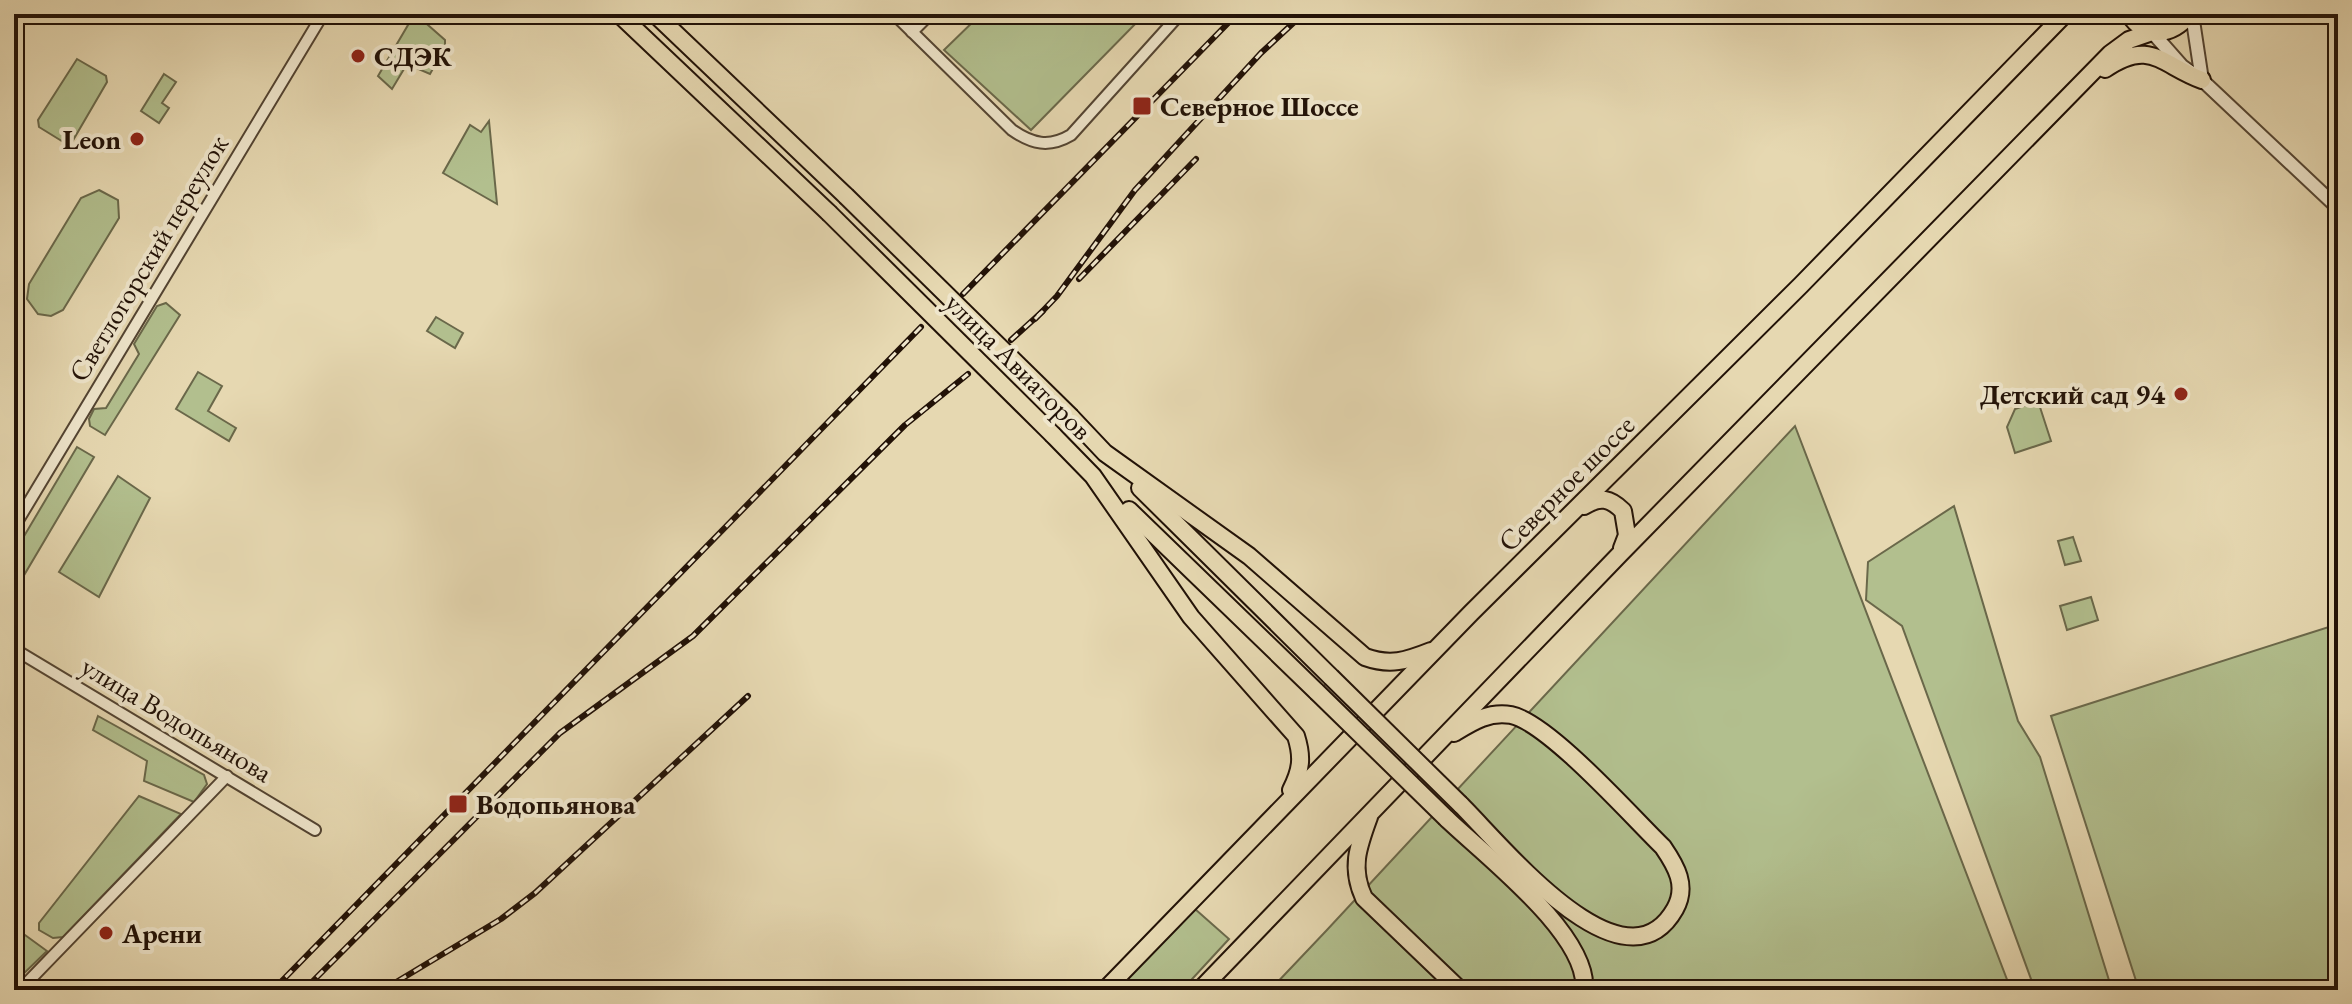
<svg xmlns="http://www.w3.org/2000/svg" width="2352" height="1004" font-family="'EB Garamond',serif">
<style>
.green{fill:#b2bf8e;stroke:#6a684a;stroke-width:2}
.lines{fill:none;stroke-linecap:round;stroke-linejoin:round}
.minor-casing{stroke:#534432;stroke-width:14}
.tertiary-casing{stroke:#534432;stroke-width:16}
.primary-casing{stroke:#221207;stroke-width:20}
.minor{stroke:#efe6cc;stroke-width:10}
.tertiary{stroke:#efe6cc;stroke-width:12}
.primary{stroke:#e6d8b1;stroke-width:16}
.rail-casing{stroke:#221207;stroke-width:6}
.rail{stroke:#efe6cc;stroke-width:3;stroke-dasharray:9;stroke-linecap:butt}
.primary-bridge-casing{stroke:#221207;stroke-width:20;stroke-linecap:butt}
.primary-bridge{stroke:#e6d8b1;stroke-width:16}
.poi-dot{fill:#8f2418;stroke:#efe6cc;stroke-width:3}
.labels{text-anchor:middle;stroke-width:8;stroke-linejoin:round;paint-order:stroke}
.poi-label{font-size:28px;font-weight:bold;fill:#221207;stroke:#efe6cc;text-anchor:start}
.street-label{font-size:28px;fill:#221207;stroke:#efe6cc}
</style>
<rect width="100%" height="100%" fill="#e6d8b1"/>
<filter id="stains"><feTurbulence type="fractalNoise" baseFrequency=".0025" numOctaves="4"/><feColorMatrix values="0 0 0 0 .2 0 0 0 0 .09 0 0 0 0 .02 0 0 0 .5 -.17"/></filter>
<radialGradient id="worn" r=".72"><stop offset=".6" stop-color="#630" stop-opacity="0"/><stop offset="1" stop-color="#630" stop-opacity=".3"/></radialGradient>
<g class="green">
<path d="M981 14H1145L1031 130 944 50Z"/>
<path d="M420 18 445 40V47L430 74 407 64 392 89 378 76 411 20Z"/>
<path d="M77 59 106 76 107 82 72 142 65 143 39 127 38 120Z"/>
<path d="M164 74 176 82 162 103 169 108 159 123 141 111Z"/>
<path d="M489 121 497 204 443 173 470 125 481 132Z"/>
<path d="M99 190 118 200 119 218 63 310 51 316 38 314 27 299 29 284 81 198Z"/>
<path d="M166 303 180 315 105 435 90 426 89 419 94 409 106 408 139 354 134 344 157 306Z"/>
<path d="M436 317 463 333 455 348 427 331Z"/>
<path d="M198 372 222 386 208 411 236 428 229 441 176 409Z"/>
<path d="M2038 401 2051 441 2015 453 2007 427 2015 409Z"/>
<path d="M1795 426 2011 990H1270L1326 931Z"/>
<path d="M77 447 94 457 20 582 14 578V553Z"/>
<path d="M118 476 150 498 99 597 59 572Z"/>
<path d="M1954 506 2018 721 2040 757 2112 990H2035L1902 626 1866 600 1868 562Z"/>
<path d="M2073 537 2081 561 2065 565 2058 541Z"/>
<path d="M2091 597 2098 620 2067 630 2060 606Z"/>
<path d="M2338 624V990H2139L2051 716Z"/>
<path d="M98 716 204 775 207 784 194 802 144 781 147 761 93 730Z"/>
<path d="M139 796 181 814 63 937 53 938 39 930V923Z"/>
<path d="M1195 909 1229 939 1182 990H1116Z"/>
<path d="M25 935 47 951 14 983V947Z"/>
</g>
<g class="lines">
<defs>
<g id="minor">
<path d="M894 14 1012 130C1032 144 1049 148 1071 135L1180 14"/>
<path d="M912 32 930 14"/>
<path d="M14 527 323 14"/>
<path d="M14 649 315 830"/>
<path d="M20 990 227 776"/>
</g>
<g id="tertiary">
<path d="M2192 14 2202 80"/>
<path d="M2152 32 2182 66 2202 80 2338 208"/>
</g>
<g id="primary">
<path d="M619 14 829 213"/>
<path d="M655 14 846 196"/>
<path d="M2129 14C2146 40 2172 36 2190 14"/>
<path d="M2105 69C2151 38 2161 65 2202 80"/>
<path d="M1071 417 1105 453 1249 556 1365 657C1390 666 1406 661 1431 651"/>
<path d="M1053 435 1093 476 1191 617 1296 736C1303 758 1301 770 1291 790"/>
<path d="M1140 488 1331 677"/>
<path d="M1584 506C1600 496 1610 498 1623 511L1627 535 1622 548"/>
<path d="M1129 510 1317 692"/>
<path d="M1454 733C1472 722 1489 711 1511 715 1549 723 1632 817 1663 847 1676 866 1688 886 1675 909 1624 999 1500 843 1460 804"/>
<path d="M1369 817C1358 847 1350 868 1364 898L1460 990"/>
<path d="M1446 818C1483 854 1590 935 1584 990"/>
<path d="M1105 990 1471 613 1801 285 2065 14"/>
<path d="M1200 990 1620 554 2110 54 2129 40 2152 32"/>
</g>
</defs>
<use href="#minor" class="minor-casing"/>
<use href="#tertiary" class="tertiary-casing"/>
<use href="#primary" class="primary-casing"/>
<use href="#minor" class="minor"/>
<use href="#tertiary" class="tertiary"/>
<use href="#primary" class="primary"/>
<defs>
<g id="rail">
<path d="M1079 279 1196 159"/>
<path d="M963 294 1237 14"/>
<path d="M1035 319 1057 296 1135 190 1261 53 1303 14"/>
<path d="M1011 340 1043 311"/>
<path d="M273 990 921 327"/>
<path d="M304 990 560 733 693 636 905 425 968 374"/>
<path d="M383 990 501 919 535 893 748 696"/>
</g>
</defs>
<use href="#rail" class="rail-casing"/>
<use href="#rail" class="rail"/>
<defs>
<g id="primary-bridge">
<path d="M846 196 1071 417"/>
<path d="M829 213 1053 435"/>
<path d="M1331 677 1460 804"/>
<path d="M1317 692 1446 818"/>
</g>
</defs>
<use href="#primary-bridge" class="primary-bridge-casing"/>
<use href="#primary-bridge" class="primary-bridge"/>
</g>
<g class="poi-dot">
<circle cx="358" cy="56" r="8"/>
<rect x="1132" y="96" width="20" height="20" rx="4"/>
<circle cx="137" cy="139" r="8"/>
<circle cx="2181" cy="394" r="8"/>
<rect x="448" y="794" width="20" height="20" rx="4"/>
<circle cx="106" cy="933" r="8"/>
</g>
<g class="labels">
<g class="poi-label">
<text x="374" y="66">СДЭК</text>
<text x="1160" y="116">Северное Шоссе</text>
<text x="121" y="149" text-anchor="end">Leon</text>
<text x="2165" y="404" text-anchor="end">Детский сад 94</text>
<text x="476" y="814">Водопьянова</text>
<text x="122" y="943">Арени</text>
</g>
<g class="street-label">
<text transform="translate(148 258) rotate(-59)" y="10">Светлогорский переулок</text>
<text transform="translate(1019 366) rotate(45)" y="10">улица Авиаторов</text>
<text transform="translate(1566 483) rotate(-45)" y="10">Северное шоссе</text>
<text transform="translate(177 719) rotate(31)" y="10">улица Водопьянова</text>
</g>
</g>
<rect width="2352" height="1004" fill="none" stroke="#e6d8b1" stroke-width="48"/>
<rect x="16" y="16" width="2320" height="972" fill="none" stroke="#221207" stroke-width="4"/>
<rect x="24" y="24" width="2304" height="956" fill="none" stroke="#221207" stroke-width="2"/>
<rect width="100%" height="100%" filter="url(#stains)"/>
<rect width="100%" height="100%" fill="url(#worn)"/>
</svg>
